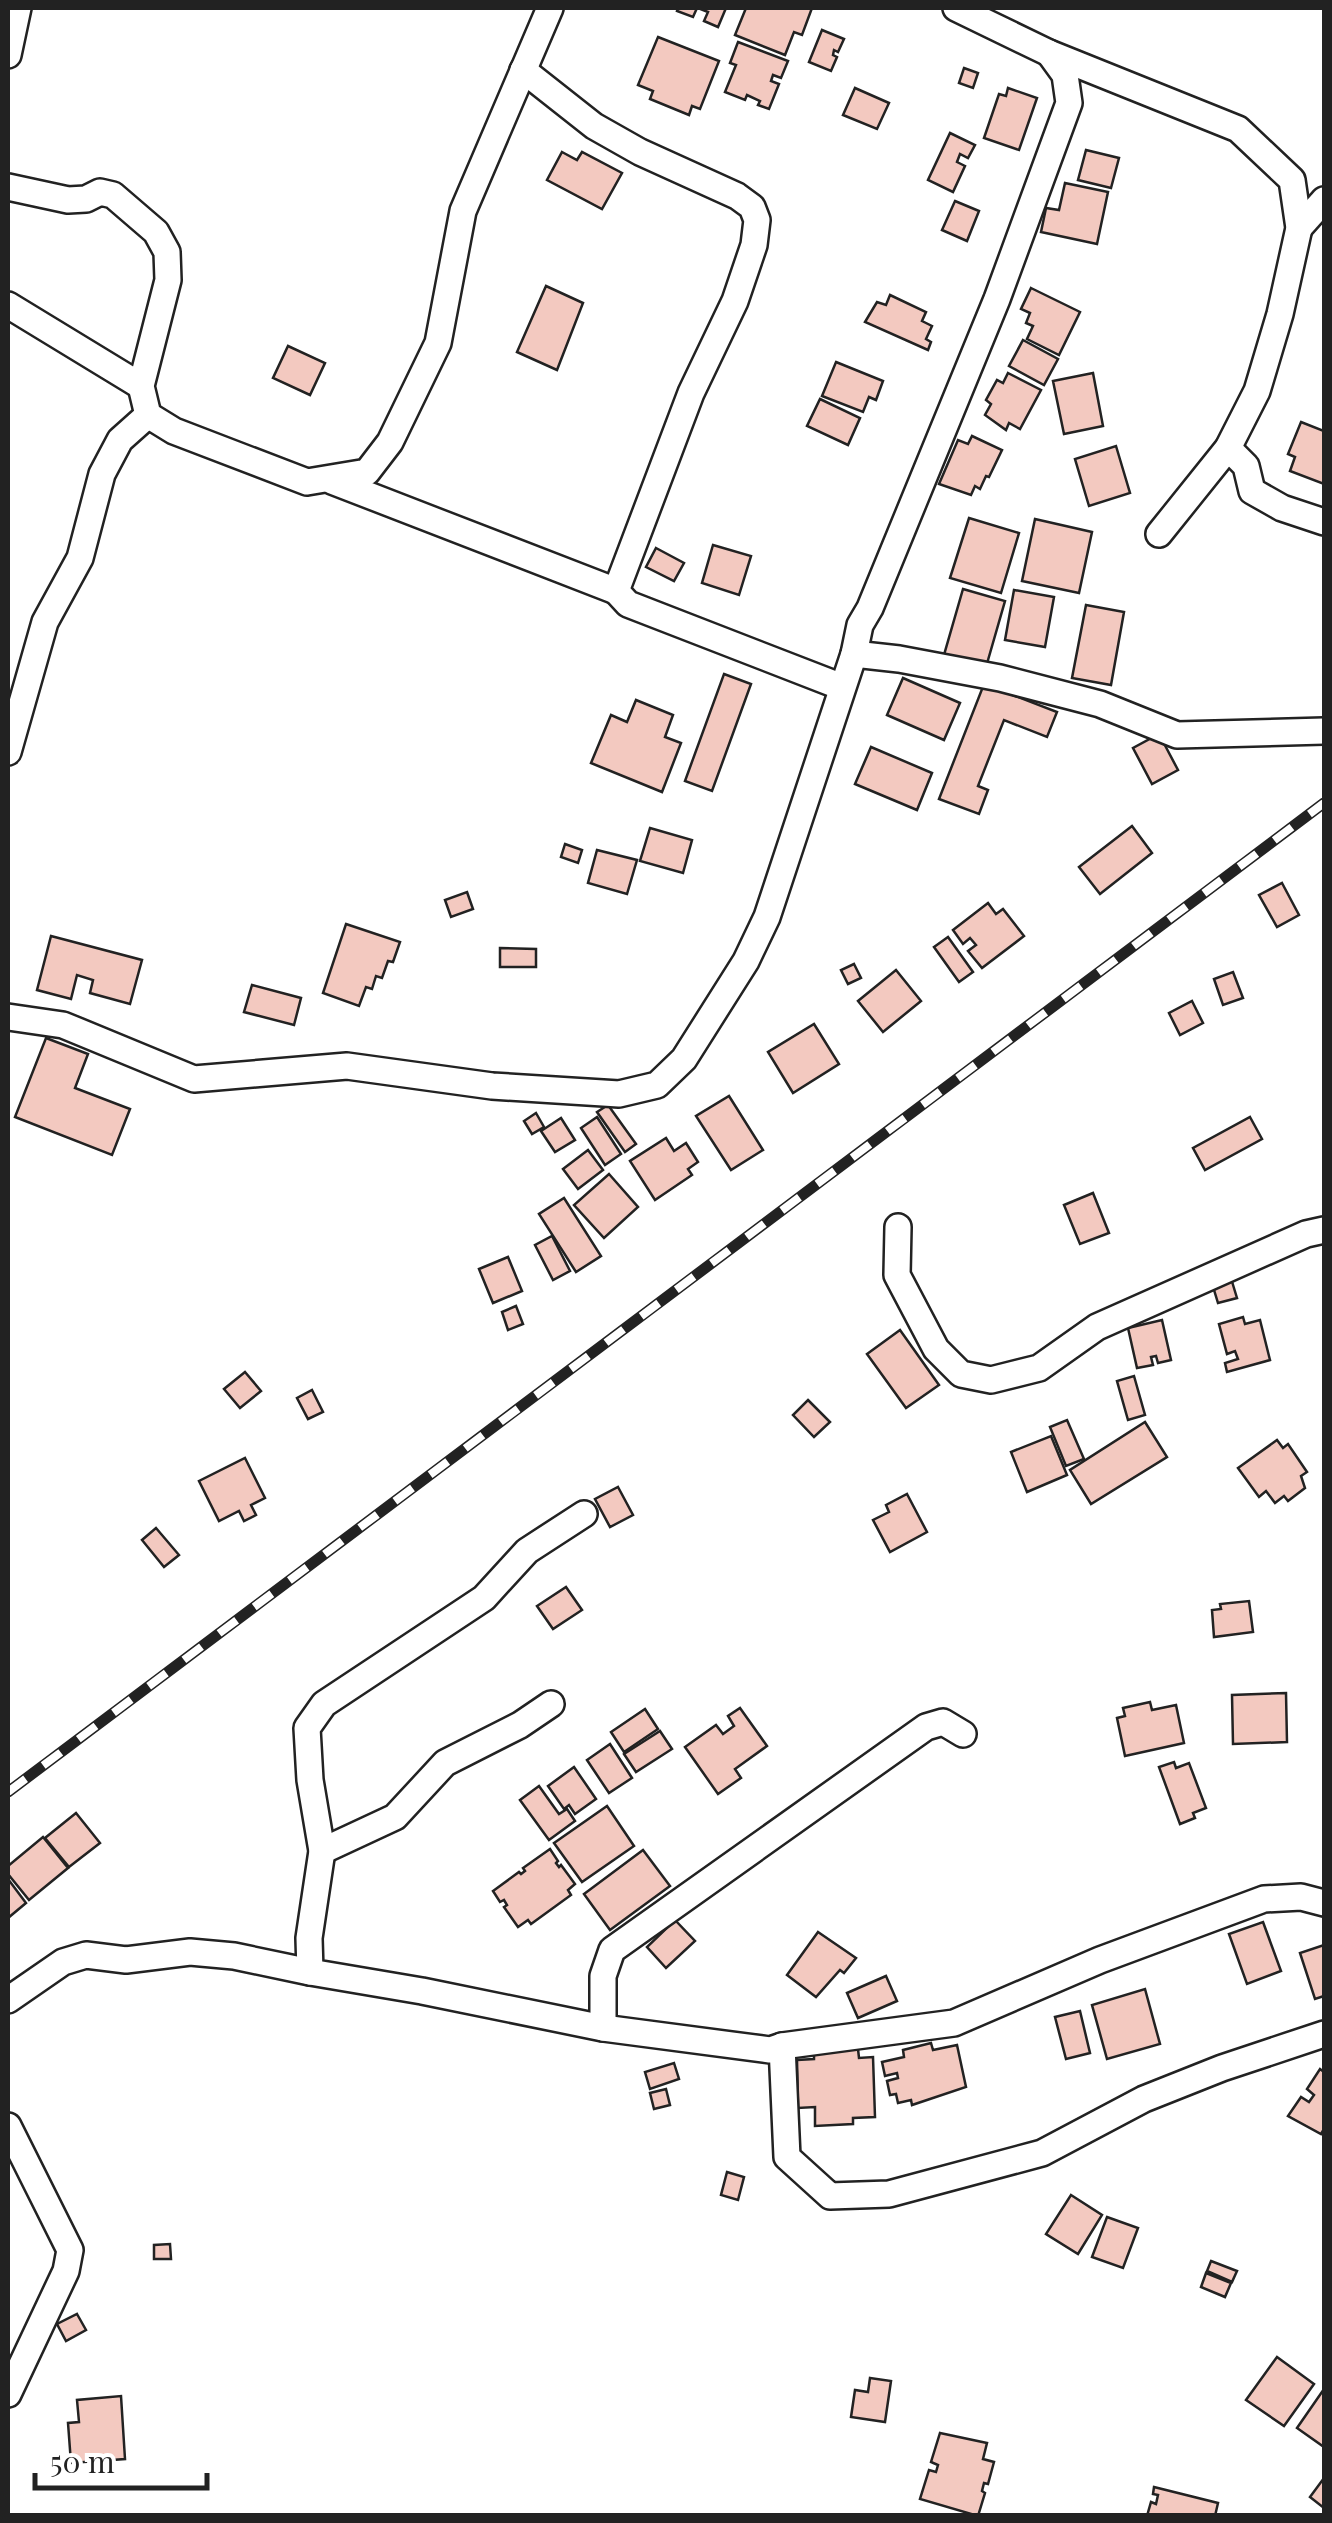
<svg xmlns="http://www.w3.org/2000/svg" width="1332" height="2523" font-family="'Playfair Display',serif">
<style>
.building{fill:#f3c9c0;stroke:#222;stroke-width:2.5}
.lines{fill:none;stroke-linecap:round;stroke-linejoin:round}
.minor-casing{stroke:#222;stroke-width:30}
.minor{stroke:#fff;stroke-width:25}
.rail-casing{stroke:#222;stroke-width:11}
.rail{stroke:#fff;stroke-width:8;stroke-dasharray:22;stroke-linecap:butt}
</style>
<rect width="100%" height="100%" fill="#fff"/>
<g class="building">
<path d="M678 8H697L693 17 677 11Z"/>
<path d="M698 8H726L718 27 704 21 708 12Z"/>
<path d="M746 8H812L802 35 794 32 785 55 735 35Z"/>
<path d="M822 30 844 39 838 52 834 50 833 55 837 57 831 71 809 62Z"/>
<path d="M658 37 719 61 700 109 692 106 689 115 650 99 653 91 638 85Z"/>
<path d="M738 42 788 61 781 78 773 75 771 81 779 84 769 109 758 105 760 101 747 95 745 100 725 92 736 65 730 63Z"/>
<path d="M964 68 978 73 973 88 959 83Z"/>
<path d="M855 88 889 103 877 129 843 115Z"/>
<path d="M1008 88 1037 98 1019 150 984 138 999 94 1006 96Z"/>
<path d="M950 133 975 145 968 158 960 154 957 162 965 166 953 192 928 180Z"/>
<path d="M1086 150 1119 158 1111 188 1078 180Z"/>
<path d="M562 152 577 160 582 152 622 173 602 209 547 180Z"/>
<path d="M1065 183 1108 192 1097 244 1041 232 1046 208 1059 210Z"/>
<path d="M955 201 979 211 967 241 942 230Z"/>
<path d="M546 286 583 303 557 370 517 352Z"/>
<path d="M1031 288 1080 312 1059 355 1027 339 1033 326 1026 323 1030 313 1021 309Z"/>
<path d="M890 295 926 312 922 321 932 326 926 339 931 342 928 350 865 322 877 302 886 305Z"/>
<path d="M1023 340 1058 359 1044 385 1009 366Z"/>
<path d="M288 346 325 363 310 395 273 378Z"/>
<path d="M836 362 883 381 876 400 869 397 863 412 822 396Z"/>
<path d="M1008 373 1041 390 1020 429 1009 423 1006 430 985 415 991 404 986 400 997 380 1003 383Z"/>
<path d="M1093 373 1103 426 1064 434 1053 381Z"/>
<path d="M820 399 860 418 848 445 807 426Z"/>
<path d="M1301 422 1324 431V484L1290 471 1295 457 1288 454Z"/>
<path d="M972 436 1002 450 989 477 986 476 980 489 975 486 971 495 939 484 958 440 968 444Z"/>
<path d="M1116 446 1130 493 1089 506 1075 459Z"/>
<path d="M969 518 1019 533 1001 593 950 578Z"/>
<path d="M1035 519 1092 532 1079 593 1022 581Z"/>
<path d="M713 545 751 556 739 595 702 583Z"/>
<path d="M656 548 684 563 674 581 646 567Z"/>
<path d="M963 589 1005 601 986 667 944 655Z"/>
<path d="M1014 590 1054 597 1045 647 1005 640Z"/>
<path d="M1086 605 1124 612 1111 685 1072 678Z"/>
<path d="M724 674 751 684 712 791 685 781Z"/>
<path d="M903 678 960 703 944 740 887 715Z"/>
<path d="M984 684 1057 712 1047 737 1004 720 978 786 988 790 979 814 939 799Z"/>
<path d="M636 700 673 715 665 737 681 743 662 792 591 763 611 715 627 722Z"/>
<path d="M1159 734 1178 770 1152 784 1133 748Z"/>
<path d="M871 747 932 773 917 810 855 784Z"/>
<path d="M1132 826 1152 853 1100 894 1079 867Z"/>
<path d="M650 828 692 840 683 873 640 861Z"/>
<path d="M565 844 582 850 578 863 561 857Z"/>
<path d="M597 850 637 860 627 894 588 883Z"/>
<path d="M1282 883 1299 915 1277 927 1259 895Z"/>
<path d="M467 892 473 909 451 917 445 900Z"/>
<path d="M988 903 996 914 1003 909 1024 936 982 968 968 951 976 945 970 938 963 944 953 930Z"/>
<path d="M346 924 400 942 393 962 388 961 382 978 376 976 372 989 366 987 359 1006 323 993Z"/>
<path d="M51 936 142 960 130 1004 90 993 93 980 77 975 71 999 37 990Z"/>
<path d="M948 937 973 972 959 982 934 947Z"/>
<path d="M500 948 536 949V967H500Z"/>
<path d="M854 964 861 978 848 984 841 970Z"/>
<path d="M896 970 921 1001 883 1032 858 1001Z"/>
<path d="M1233 972 1243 998 1223 1005 1214 979Z"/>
<path d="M252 985 301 998 294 1025 244 1012Z"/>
<path d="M1192 1001 1203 1023 1180 1035 1169 1013Z"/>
<path d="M814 1024 839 1064 793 1093 768 1052Z"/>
<path d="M46 1038 88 1054 75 1088 130 1109 112 1155 15 1117Z"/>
<path d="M729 1096 763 1150 731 1170 696 1116Z"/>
<path d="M608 1105 636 1144 625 1152 597 1112Z"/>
<path d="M536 1113 544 1127 532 1134 524 1121Z"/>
<path d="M597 1117 621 1154 605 1165 581 1128Z"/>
<path d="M1250 1117 1262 1139 1205 1170 1193 1148Z"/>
<path d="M561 1118 575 1140 555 1152 541 1131Z"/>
<path d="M666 1138 674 1151 686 1143 698 1162 688 1169 692 1175 655 1200 630 1161Z"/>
<path d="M588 1150 603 1170 578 1189 563 1169Z"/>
<path d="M609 1174 638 1207 604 1238 574 1205Z"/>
<path d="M1093 1193 1109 1233 1080 1244 1064 1205Z"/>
<path d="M564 1198 601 1256 576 1272 539 1214Z"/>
<path d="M552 1236 570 1271 553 1280 535 1245Z"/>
<path d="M508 1257 522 1291 493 1303 479 1269Z"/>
<path d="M1230 1275 1237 1298 1218 1303 1211 1280Z"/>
<path d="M516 1306 523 1324 508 1330 502 1312Z"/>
<path d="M1243 1317 1245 1324 1260 1320 1270 1360 1227 1372 1225 1363 1238 1359 1235 1351 1227 1354 1219 1324Z"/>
<path d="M1162 1320 1171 1360 1158 1363 1156 1356 1151 1357 1153 1365 1137 1368 1128 1328Z"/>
<path d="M900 1330 939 1385 906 1408 867 1354Z"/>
<path d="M245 1372 261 1391 240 1408 224 1389Z"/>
<path d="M1134 1376 1145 1415 1128 1420 1117 1381Z"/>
<path d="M312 1390 323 1412 308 1419 297 1398Z"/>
<path d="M808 1400 830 1422 814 1437 793 1415Z"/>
<path d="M1067 1420 1084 1459 1066 1466 1050 1427Z"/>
<path d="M1145 1422 1167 1457 1091 1504 1070 1470Z"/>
<path d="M1051 1436 1067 1475 1027 1492 1011 1452Z"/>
<path d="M1277 1440 1283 1448 1288 1444 1307 1472 1301 1476 1305 1488 1288 1501 1284 1496 1275 1503 1266 1491 1259 1497 1238 1468Z"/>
<path d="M245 1458 265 1498 251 1505 256 1515 244 1521 239 1511 219 1521 199 1481Z"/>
<path d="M618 1487 633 1515 610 1527 595 1499Z"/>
<path d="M907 1494 927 1532 890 1552 873 1520 889 1512 886 1505Z"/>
<path d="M156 1528 179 1555 164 1567 142 1540Z"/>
<path d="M566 1587 582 1610 553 1629 537 1606Z"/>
<path d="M1249 1601 1253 1632 1214 1637 1212 1610 1221 1609 1220 1604Z"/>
<path d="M1286 1693 1287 1742 1233 1744 1232 1695Z"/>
<path d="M1150 1702 1152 1710 1176 1705 1184 1743 1125 1756 1117 1718 1125 1716 1123 1708Z"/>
<path d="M740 1708 767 1746 735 1769 741 1778 718 1794 685 1747 716 1725 723 1734 734 1726 728 1716Z"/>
<path d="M645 1709 658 1729 624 1752 611 1732Z"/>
<path d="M660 1731 672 1749 636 1772 624 1754Z"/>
<path d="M610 1744 632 1778 609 1793 587 1760Z"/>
<path d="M1174 1762 1176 1768 1189 1763 1206 1808 1193 1813 1195 1818 1180 1824 1159 1767Z"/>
<path d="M574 1767 596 1799 575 1814 569 1805 564 1809 548 1786Z"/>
<path d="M539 1786 559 1814 567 1809 575 1821 549 1840 520 1800Z"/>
<path d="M607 1806 634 1846 582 1882 554 1843Z"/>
<path d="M76 1813 100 1843 69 1867 45 1838Z"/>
<path d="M43 1837 68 1868 29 1900 8 1874V1866Z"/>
<path d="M550 1849 558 1861 556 1863 559 1867 561 1865 575 1884 568 1890 571 1895 531 1924 528 1920 518 1927 504 1907 507 1905 504 1900 500 1902 493 1891 519 1872 521 1874 525 1871 523 1868Z"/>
<path d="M643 1850 670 1886 610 1930 584 1894Z"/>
<path d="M8 1879 26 1903 8 1918Z"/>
<path d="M675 1920 695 1941 666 1968 647 1947Z"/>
<path d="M1263 1922 1281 1971 1247 1984 1229 1934Z"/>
<path d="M818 1932 856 1958 844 1973 840 1970 816 1997 787 1975Z"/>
<path d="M1324 1945V1996L1315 1999 1300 1953Z"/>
<path d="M886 1976 897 2001 858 2018 847 1993Z"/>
<path d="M1145 1989 1160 2044 1107 2059 1092 2005Z"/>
<path d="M1080 2011 1090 2053 1066 2059 1055 2017Z"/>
<path d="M931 2043 933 2050 957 2045 966 2087 912 2105 911 2100 898 2103 896 2094 890 2095 887 2081 898 2078 897 2073 885 2076 882 2062 904 2057 903 2050Z"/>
<path d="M858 2049 859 2058 873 2057 875 2117 853 2118V2124L815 2126V2107L798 2108 797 2060 814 2059V2050Z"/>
<path d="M674 2063 679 2079 650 2089 645 2072Z"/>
<path d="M1320 2069 1324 2072V2129L1321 2134 1288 2116 1301 2097 1309 2102 1314 2095 1307 2089Z"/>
<path d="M666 2089 670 2105 654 2109 650 2093Z"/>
<path d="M727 2172 744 2177 738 2200 721 2195Z"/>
<path d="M1071 2195 1102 2215 1078 2254 1046 2234Z"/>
<path d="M1107 2217 1138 2228 1123 2268 1092 2257Z"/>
<path d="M170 2244 171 2259H154V2245Z"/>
<path d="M1211 2261 1237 2271 1232 2282 1207 2271Z"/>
<path d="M1206 2273 1231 2283 1225 2297 1201 2287Z"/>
<path d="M77 2314 86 2330 66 2341 57 2324Z"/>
<path d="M1277 2357 1314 2384 1284 2426 1246 2400Z"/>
<path d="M870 2378 891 2381 885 2422 851 2417 855 2390 868 2392Z"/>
<path d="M1324 2389V2447L1297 2428Z"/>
<path d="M121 2396 125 2459 71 2463 68 2423 79 2422 77 2400Z"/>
<path d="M940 2433 987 2443 983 2459 994 2462 988 2484 984 2483 982 2491 985 2493 978 2516 920 2499 929 2470 936 2472 938 2465 931 2462Z"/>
<path d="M1324 2478V2508L1310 2497Z"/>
<path d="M1154 2487 1218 2503 1215 2516H1147L1151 2502 1156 2504 1158 2495 1153 2494Z"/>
</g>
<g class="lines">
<defs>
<g id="minor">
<path d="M956 8 1049 53 1238 129 1292 180 1299 228 1280 314 1257 391 1228 448 1159 534"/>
<path d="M8 55 18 8"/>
<path d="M523 70 594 126 640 152 737 196 752 207 757 220 754 245 735 301 691 393 616 591 628 604 842 687"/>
<path d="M8 187 68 200 86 199 100 192 113 195 156 232 167 252 168 280 141 386 148 415 174 431 307 482 367 472 390 442 438 343 463 211 550 8"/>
<path d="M1299 228 1324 200"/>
<path d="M8 305 141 386"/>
<path d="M1228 448 1246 466 1252 491 1282 508 1324 522"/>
<path d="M332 481 616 591"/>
<path d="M854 654 899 659 1000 678 1100 704 1177 735 1324 731"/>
<path d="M8 752 45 622 80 558 102 474 120 440 148 415"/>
<path d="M8 1017 63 1025 194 1079 347 1066 492 1086 619 1094 657 1085 684 1059 746 961 767 917 854 654 860 625 870 608 997 299 1069 103 1065 75 1049 53"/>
<path d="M898 1227 897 1275 936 1349 961 1374 991 1380 1039 1368 1097 1327 1306 1234 1324 1230"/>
<path d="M584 1514 527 1551 484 1598 324 1704 307 1728 310 1780 322 1851 309 1938 310 1972 422 1991 603 2028 770 2050 782 2046 787 2157 830 2196 889 2194 1042 2153 1144 2099 1222 2068 1324 2034"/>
<path d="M322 1851 395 1817 445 1763 520 1725 551 1704"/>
<path d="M8 2000 63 1962 86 1955 126 1960 190 1952 234 1956 310 1972"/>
<path d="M603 2028V1976L612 1950 926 1727 943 1722 963 1734"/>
<path d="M782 2046 954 2023 1100 1960 1264 1899 1301 1897 1324 1903"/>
<path d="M8 2126 70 2250 66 2271 8 2394"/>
</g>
</defs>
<use href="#minor" class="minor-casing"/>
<use href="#minor" class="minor"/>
<defs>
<path id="rail" d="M8 1792 1324 803"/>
</defs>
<use href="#rail" class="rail-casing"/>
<use href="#rail" class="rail"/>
</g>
<rect width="1332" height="2523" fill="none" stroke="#222222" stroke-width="20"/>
<path d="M35 2473v15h172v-15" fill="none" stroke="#222222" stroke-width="5"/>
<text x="50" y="2473" font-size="30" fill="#222222" stroke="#ffffff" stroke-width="8" paint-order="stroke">50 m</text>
</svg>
